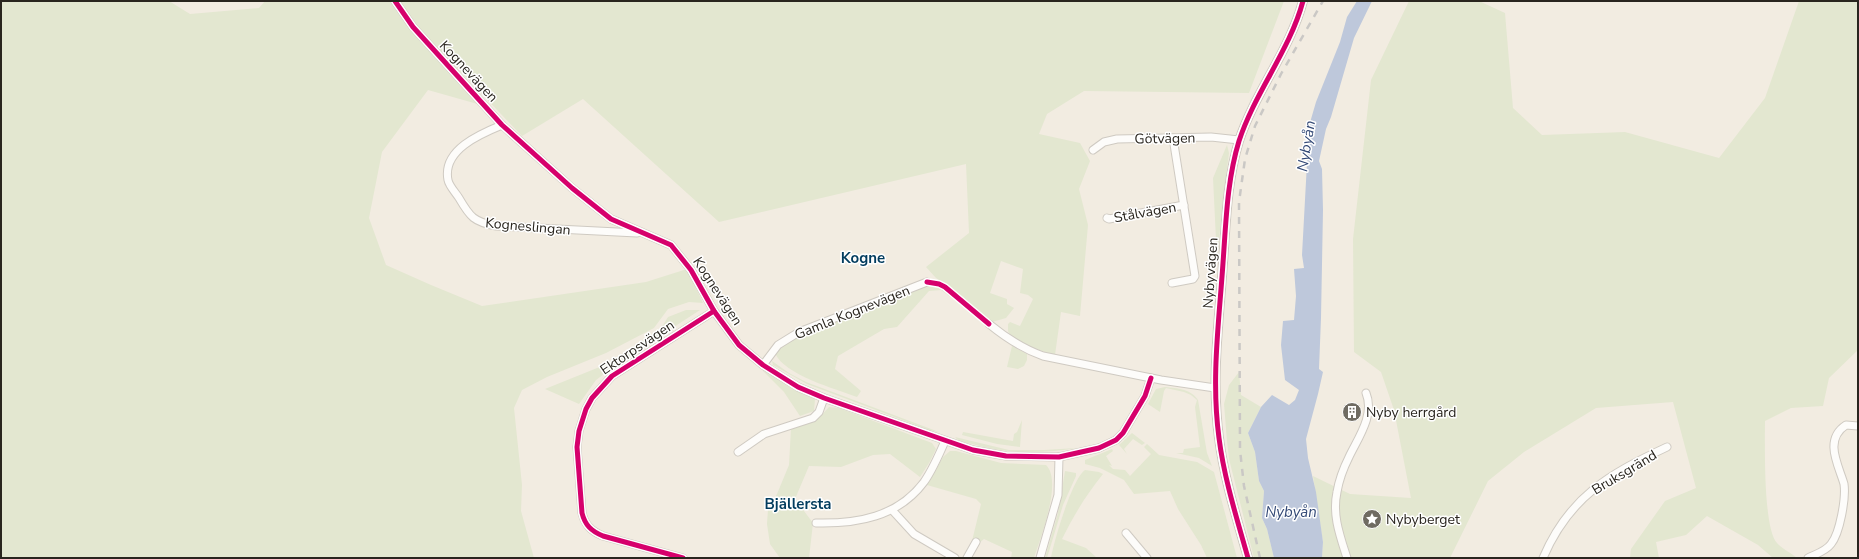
<svg xmlns="http://www.w3.org/2000/svg" width="1859" height="559" font-family="'Nunito Sans',sans-serif">
<style>
.green{fill:#e3e7d0}
.water{fill:#bec8db}
.lines{fill:none;stroke-linecap:round;stroke-linejoin:round}
.minor-casing{stroke:#cfcac2;stroke-width:9}
.tertiary-casing{stroke:#cfcac2;stroke-width:10}
.minor{stroke:#fdfcfa;stroke-width:7}
.tertiary{stroke:#fdfcfa;stroke-width:8}
.rail{stroke:#cac8c5;stroke-width:2.5;stroke-dasharray:7 7;stroke-linecap:butt}
.cycleway-casing{stroke:#fff;stroke-width:8}
.cycleway{stroke:#d6006c;stroke-width:5}
.labels{text-anchor:middle;stroke-width:3;stroke-linejoin:round;paint-order:stroke}
.street-label{font-size:14px;fill:#29251e;stroke:#fff}
.poi-label{font-size:14px;fill:#29251e;stroke:#fff;text-anchor:start}
.water-label{font-size:15px;font-style:italic;fill:#334976;stroke:#fff}
.neighbourhood-label{font-size:15px;font-weight:bold;fill:#023c5e;stroke:#fff}
</style>
<rect width="100%" height="100%" fill="#f2ece1"/>
<g class="green">
<path d="M1 1H169L190 14 259 8 265 1H393L409 29 481 105 428 90 382 152 369 218 386 265 431 285 482 306 646 282 687 269 703 303 689 302 668 309 654 328 606 353 547 377 522 390 514 408 522 485 521 511 534 558H1Z"/>
<path d="M398 1H1284L1249 93 1084 91 1047 114 1039 134 1080 143 1090 161 1079 189 1088 225 1080 316 1061 312 1055 355C1046 353 1011 341 1008 331 1008 330 1008 326 1008 324L1010 322 1020 326 1033 299 1028 295 1020 293 1023 269 1001 261 990 293 1007 299V304L1014 308 1006 318 992 322 961 296 936 278 926 267 969 233 966 164 719 222 583 99 522 136 428 38 414 27Z"/>
<path d="M1409 1H1479L1505 13 1513 108 1542 135 1625 132 1719 158 1765 98 1799 1H1858V350L1829 378 1823 406 1791 408 1765 421C1765 444 1763 528 1777 543 1782 549 1791 553 1797 558H1773L1758 545 1707 516 1686 535 1656 542 1659 558H1630L1631 549 1665 501 1696 488 1673 402 1596 408 1524 452 1488 481 1450 558H1322L1323 542 1313 476 1350 494 1411 498 1394 410 1381 372 1354 352 1353 239 1371 80Z"/>
<path d="M1227 145 1229 153 1223 199 1217 260 1213 178Z"/>
<path d="M929 285C939 285 946 290 954 297L953 299 941 290 929 291 897 327 884 329 838 356 835 369 861 391 857 397C836 389 784 375 775 353 787 334 902 294 929 285Z"/>
<path d="M686 310H700L620 362 596 380 579 404 545 389 607 364 660 330 668 317Z"/>
<path d="M1012 346 1027 354V360L1024 366 1018 369 1007 367Z"/>
<path d="M772 361 789 373 806 382 939 432 929 430 807 384 773 365Z"/>
<path d="M762 370 802 393 815 399 814 411 800 416 784 392Z"/>
<path d="M1239 372 1241 395 1261 407 1248 433 1255 452 1259 481 1264 491 1262 518 1267 529 1274 558H1254L1229 459 1227 441 1224 404 1229 385Z"/>
<path d="M1165 387C1177 388 1191 389 1198 400L1207 453 1212 466 1199 458 1176 453H1183L1184 449 1200 447 1195 407 1197 400 1191 395 1184 392 1166 388 1164 391 1160 412 1148 404 1156 389Z"/>
<path d="M829 407 839 408 932 443 936 449 929 463 920 477 890 454 873 455 841 467 809 466 795 499 813 523 809 558H780L770 544 767 524 768 509 777 494 789 465 791 428 819 418Z"/>
<path d="M1022 420 1020 447 997 444 962 435 963 432 1013 441 1014 434 1017 432Z"/>
<path d="M1132 433 1145 443 1142 445 1133 439 1124 449 1127 454 1119 445Z"/>
<path d="M955 437 1009 450H1044L1077 448C1042 454 1006 454 972 444 966 443 959 442 955 437Z"/>
<path d="M1147 444 1159 455 1197 462 1214 472 1237 558H1207L1201 545 1178 509 1170 491 1134 494 1124 480 1100 468 1085 464V460L1112 449 1113 451 1106 456 1112 466 1109 465 1113 469 1125 470 1130 476 1151 454 1144 447Z"/>
<path d="M950 451H956L1001 463 1046 465C1063 481 1040 539 1034 558H1011L1012 552 984 539 978 544 972 541 981 504 976 499 927 485 943 457Z"/>
<path d="M1085 470 1099 472 1103 474C1086 495 1074 515 1062 539L1086 548 1097 558H1051C1054 541 1072 479 1085 470Z"/>
<path d="M1065 471 1076 473V476L1063 505 1047 558H1045L1058 513Z"/>
</g>
<path class="water" d="M1357 1H1372L1354 38 1331 117 1326 129 1319 161 1322 169 1323 210 1321 318 1319 369 1323 372 1318 394 1306 439 1308 458 1316 492 1323 542 1322 558H1274L1267 529 1262 518 1264 491 1259 481 1255 452 1248 433 1261 407 1272 395 1289 405 1295 400 1299 390 1285 380 1281 345 1283 321 1294 320 1296 296 1294 269 1304 268 1302 255 1309 126 1316 102 1340 42 1347 17Z"/>
<g class="lines">
<defs>
<g id="minor">
<path d="M395 1 413 27 502 125 572 188 611 219 671 245 691 270 714 311 739 345 763 365 798 387 824 398 973 450 1006 456 1059 457 1099 448 1116 440 1123 433 1145 396 1151 378"/>
<path d="M502 125C480 134 442 150 448 180 449 186 456 193 459 198 470 217 474 222 496 226L637 233"/>
<path d="M1093 150 1104 142 1117 139 1211 137 1239 140"/>
<path d="M1107 218 1109 219 1184 205"/>
<path d="M1172 283 1193 279 1195 276 1173 138"/>
<path d="M989 324C1005 337 1023 349 1043 356L1161 380 1215 388"/>
<path d="M763 365 778 345 799 332 927 282"/>
<path d="M738 452 764 434 813 418 819 412 824 398"/>
<path d="M892 510 914 534 955 558"/>
<path d="M816 523C857 524 898 517 924 482 933 469 939 455 945 441"/>
<path d="M1126 533 1147 558"/>
<path d="M683 558 603 536C591 531 585 525 582 513L577 447 579 431 586 409 592 398 612 376 714 311"/>
<path d="M967 558 976 542"/>
<path d="M1040 558 1058 495 1059 457"/>
<path d="M1347 558C1340 536 1332 515 1337 492 1339 480 1344 467 1349 457 1358 438 1375 415 1366 393"/>
<path d="M1543 558C1569 497 1609 474 1667 447"/>
<path d="M1808 558C1816 554 1826 551 1831 544 1840 533 1846 498 1844 484 1839 466 1823 440 1846 425L1858 426"/>
</g>
<path id="tertiary" d="M1248 558C1237 519 1224 478 1219 438 1211 379 1219 322 1223 263 1226 222 1227 180 1239 141 1255 92 1290 50 1303 1"/>
</defs>
<use href="#minor" class="minor-casing"/>
<use href="#tertiary" class="tertiary-casing"/>
<use href="#minor" class="minor"/>
<use href="#tertiary" class="tertiary"/>
<path class="rail" d="M1260 558 1244 486 1240 450 1239 202 1245 159 1255 126 1281 74 1323 1"/>
<defs>
<g id="cycleway">
<path d="M395 1 413 27 502 125 572 188 611 219 671 245 691 270 714 311 739 345 763 365 798 387 824 398 973 450 1006 456 1059 457 1099 448 1116 440 1123 433 1145 396 1151 378"/>
<path d="M927 282 939 284 945 287 989 324"/>
<path d="M683 558 603 536C591 531 585 525 582 513L577 447 579 431 586 409 592 398 612 376 714 311"/>
<path d="M1248 558C1237 519 1224 478 1219 438 1211 379 1219 322 1223 263 1226 222 1227 180 1239 141 1255 92 1290 50 1303 1"/>
</g>
</defs>
<use href="#cycleway" class="cycleway-casing"/>
<use href="#cycleway" class="cycleway"/>
</g>
<defs>
<symbol id="building-disc" viewBox="-11 -11 22 22"><circle r="9.5" fill="#6f6b62" stroke="#fff"/><path d="M-4-6H4V6H1V3H-1V6H-4ZM-2.5-4.3h1.7v1.8h-1.7ZM.8-4.3h1.7v1.8H.8ZM-2.5-1h1.7V.8h-1.7ZM.8-1h1.7V.8H.8Z" fill="#fff"/></symbol>
<symbol id="sight-disc" viewBox="-11 -11 22 22"><circle r="9.5" fill="#6f6b62" stroke="#fff"/><path d="M0-6L1.8-2.2L6-1.7L2.9 1.2L3.7 5.4L0 3.3L-3.7 5.4L-2.9 1.2L-6-1.7L-1.8-2.2Z" fill="#fff"/></symbol>
</defs>
<g fill-rule="evenodd">
<use href="#building-disc" x="1341" y="401" width="22" height="22"/>
<use href="#sight-disc" x="1361" y="508" width="22" height="22"/>
</g>
<g class="labels">
<g class="street-label">
<text transform="translate(469 71) rotate(47)" y="5">Kognevägen</text>
<text transform="translate(1165 138) rotate(-1)" y="5">Götvägen</text>
<text transform="translate(1145 212) rotate(-10)" y="5">Stålvägen</text>
<text transform="translate(528 226) rotate(5)" y="5">Kogneslingan</text>
<text transform="translate(1210 273) rotate(-86)" y="5">Nybyvägen</text>
<text transform="translate(718 291) rotate(57)" y="5">Kognevägen</text>
<text transform="translate(852 312) rotate(-22)" y="5">Gamla Kognevägen</text>
<text transform="translate(637 347) rotate(-34)" y="5">Ektorpsvägen</text>
<text transform="translate(1624 472) rotate(-31)" y="5">Bruksgränd</text>
</g>
<g class="poi-label">
<text x="1366" y="417">Nyby herrgård</text>
<text x="1386" y="524">Nybyberget</text>
</g>
<g class="water-label">
<text transform="translate(1306 146) rotate(-81)" y="5">Nybyån</text>
<text x="1291" y="517">Nybyån</text>
</g>
<g class="neighbourhood-label">
<text x="863" y="263">Kogne</text>
<text x="798" y="509">Bjällersta</text>
</g>
</g>
<rect width="1859" height="559" fill="none" stroke="#29251e" stroke-width="4"/>
</svg>
